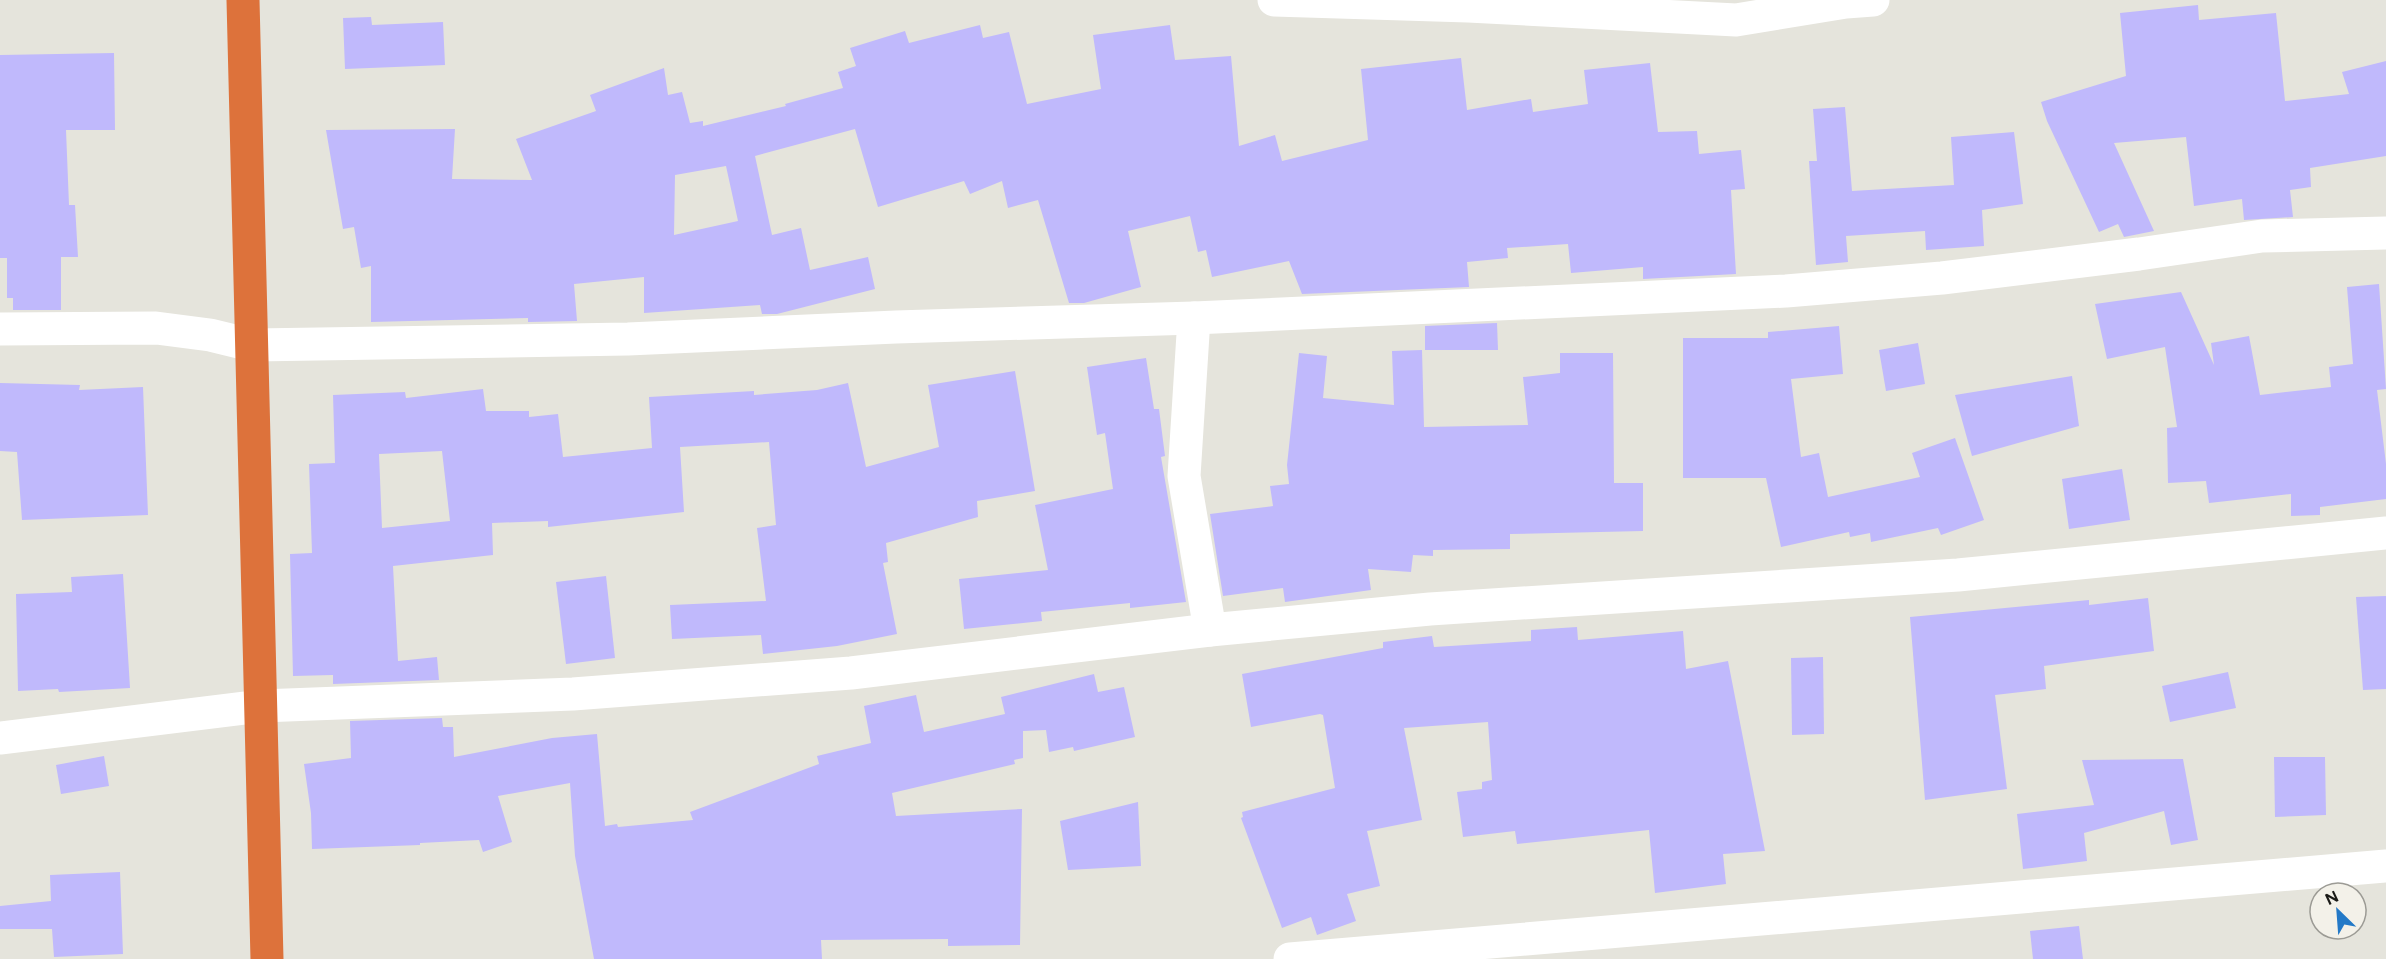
<svg xmlns="http://www.w3.org/2000/svg" width="2386" height="959" font-family="Figtree,sans-serif">
<style>
.building{fill:#c0b9fc;fill-rule:evenodd}
.lines{fill:none;stroke-linecap:round;stroke-linejoin:round}
.minor{stroke:#fff;stroke-width:33}
.highway{stroke:#dd723b;stroke-width:33}
</style>
<rect width="100%" height="100%" fill="#e5e4dc"/>
<g class="building">
<path d="M2198 5 2199 20 2276 13 2285 101 2349 94 2342 72 2386 61V156L2310 168 2311 187 2290 190 2293 217 2244 220 2242 199 2194 206 2186 137 2114 143 2154 231 2124 237 2118 224 2099 232 2047 121 2041 102 2126 76 2120 13Z"/>
<path d="M371 17 372 25 443 22 445 65 345 69 343 18Z"/>
<path d="M980 25 983 38 1009 32 1027 104 1101 89 1093 35 1170 25 1175 60 1231 56 1239 146 1275 135 1282 161 1368 140 1361 69 1461 58 1467 110 1531 99 1533 112 1588 104 1584 70 1650 63 1658 132 1697 131 1699 154 1741 150 1745 189 1731 190 1736 274 1643 279V267L1571 273 1568 244 1507 248 1508 258 1467 262 1469 287 1302 294 1289 261 1212 277 1206 250 1198 252 1190 216 1128 231 1141 287 1084 303H1069L1038 200 1008 208 1002 181 970 194 964 181 878 207 855 129 755 156 772 235 801 228 810 270 868 257 875 289 777 314H762L760 305 644 313V277L574 284 577 321 528 322V318L371 322V266L361 268 354 227 343 229 326 130 455 129 452 179 532 180 516 139 596 111 590 95 664 68 668 95 682 92 690 123 703 121V126L786 106 785 104 843 88 838 72 856 66 850 48 905 31 909 43ZM726 166 738 221 674 235 675 175Z"/>
<path d="M114 53 115 130H66L69 205H75L78 257H61V310H13V298H7V258H0V55Z"/>
<path d="M1845 107 1852 191 1954 185 1951 137 2014 132 2023 204 1982 210 1984 246 1926 250 1925 231 1846 236 1848 262 1816 265 1809 161H1817L1813 109Z"/>
<path d="M2379 284 2386 389 2377 390 2386 464V499L2320 507V515L2291 516V494L2209 503 2206 481 2168 483 2167 428 2177 427 2165 347 2107 359 2095 304 2181 292 2214 365 2211 343 2249 336 2260 395 2331 387 2329 367 2353 364 2347 287Z"/>
<path d="M1497 323 1498 350H1425V326Z"/>
<path d="M1839 326 1843 374 1791 379 1801 457 1819 453 1828 497 1920 477 1912 453 1955 438 1984 520 1941 535 1938 528 1871 542 1870 533 1850 537 1849 532 1781 547 1766 478H1683V338H1768V332Z"/>
<path d="M1918 343 1925 384 1886 391 1879 350Z"/>
<path d="M1422 350 1424 427 1528 425 1523 377 1560 373V353H1613L1614 483H1643V531L1510 534V549L1433 550V556L1413 555 1411 572 1368 569 1371 590 1285 602 1283 588 1223 596 1210 514 1273 506 1270 486 1289 484 1287 465 1299 353 1327 356 1323 398 1394 405 1392 351Z"/>
<path d="M1146 358 1154 409H1159L1165 456 1161 457 1186 602 1130 608V603L1041 612 1042 621 964 629 959 579 1048 570 1035 505 1113 489 1105 433 1097 435 1087 367Z"/>
<path d="M1015 371 1035 491 977 501 978 517 886 543 888 562 883 563 897 634 837 646 763 654 761 635 672 639 670 605 766 601 757 528 776 525 769 442 680 447 684 512 548 527V521L492 523 493 555 393 566 398 661 437 657 439 680 333 684V675L293 676 290 554 312 553 309 464 335 463 333 395 405 392 406 398 483 389 486 411H529V417L558 414 563 457 652 448 649 397 754 391V395L817 390 848 383 866 467 939 447 928 385ZM442 451 450 521 382 528 379 454Z"/>
<path d="M2072 376 2079 426 1972 456 1955 395Z"/>
<path d="M0 383 80 385 79 390 143 387 148 515 22 520 17 452 0 451Z"/>
<path d="M2122 469 2130 520 2069 529 2062 479Z"/>
<path d="M123 574 130 688 59 692 58 689 18 691 16 594 72 592 71 577Z"/>
<path d="M606 576 615 658 566 664 556 582Z"/>
<path d="M2386 596V689L2363 690 2356 597Z"/>
<path d="M2148 598 2154 651 2044 666 2046 689 1995 695 2007 789 1925 800 1910 617 2089 600V605Z"/>
<path d="M1577 627 1578 640 1683 631 1686 669 1728 661 1765 851 1723 854 1726 884 1655 893 1649 830 1517 844 1515 831 1463 837 1457 792 1482 789V782L1492 780 1488 722 1404 728 1422 820 1367 831 1380 886 1347 894 1356 921 1317 935 1311 917 1282 928 1241 818 1243 817 1242 812 1335 788 1323 715 1320 714 1251 727 1242 674 1383 648V642L1432 636 1434 647 1531 641V630Z"/>
<path d="M1823 657 1824 734 1792 735 1791 658Z"/>
<path d="M2228 672 2236 708 2170 722 2162 686Z"/>
<path d="M1094 674 1098 692 1124 687 1135 737 1074 751 1073 747 1049 752 1046 730 1023 731V758L1014 760 1015 764 892 793 896 816 1022 809 1020 945 948 946V939L821 940 822 959H594L575 856 570 783 498 796 512 842 483 852 479 840 420 843V845L312 849 311 813 304 764 351 758 350 721 442 718 443 727H453L454 757 552 738 597 734 605 826 617 824 618 827 693 820 690 812 819 764 817 756 871 743 864 706 916 695 924 732 1005 714 1001 697Z"/>
<path d="M104 756 109 786 61 794 56 765Z"/>
<path d="M2274 757H2325L2326 815 2275 817Z"/>
<path d="M2183 759 2198 840 2171 845 2164 811 2084 833 2087 861 2023 869 2017 814 2094 805 2082 760Z"/>
<path d="M1138 802 1141 866 1068 870 1060 821Z"/>
<path d="M120 872 123 954 54 957 52 929H0V906L51 901 50 875Z"/>
<path d="M2079 926 2083 959H2033L2030 931Z"/>
</g>
<g class="lines">
<g class="minor">
<path d="M1274 0 1468 6 1736 20 1846 2 1873 0"/>
<path d="M1194 318 1184 476 1210 630"/>
<path d="M0 329 156 328 210 335 251 345 628 339 896 327 1194 318 1786 291 1942 278 2139 254 2262 236 2386 233"/>
<path d="M0 738 261 706 573 694 851 673 1210 630 1430 609 1958 575 2386 533"/>
<path d="M1290 959 2386 866"/>
</g>
<path class="highway" d="M243 0 267 959"/>
</g>
<g transform="translate(2338 911) rotate(335)"><circle r="28" fill="#f3f1e9" stroke="#9c9b95" stroke-width="1.5"/>
<path d="M0-4.5L10 22L0 15L-10 22Z" fill="#2379c7"/>
<text y="-9" font-size="16" font-weight="bold" text-anchor="middle" fill="#1a1a17">N</text>
</g>
</svg>
